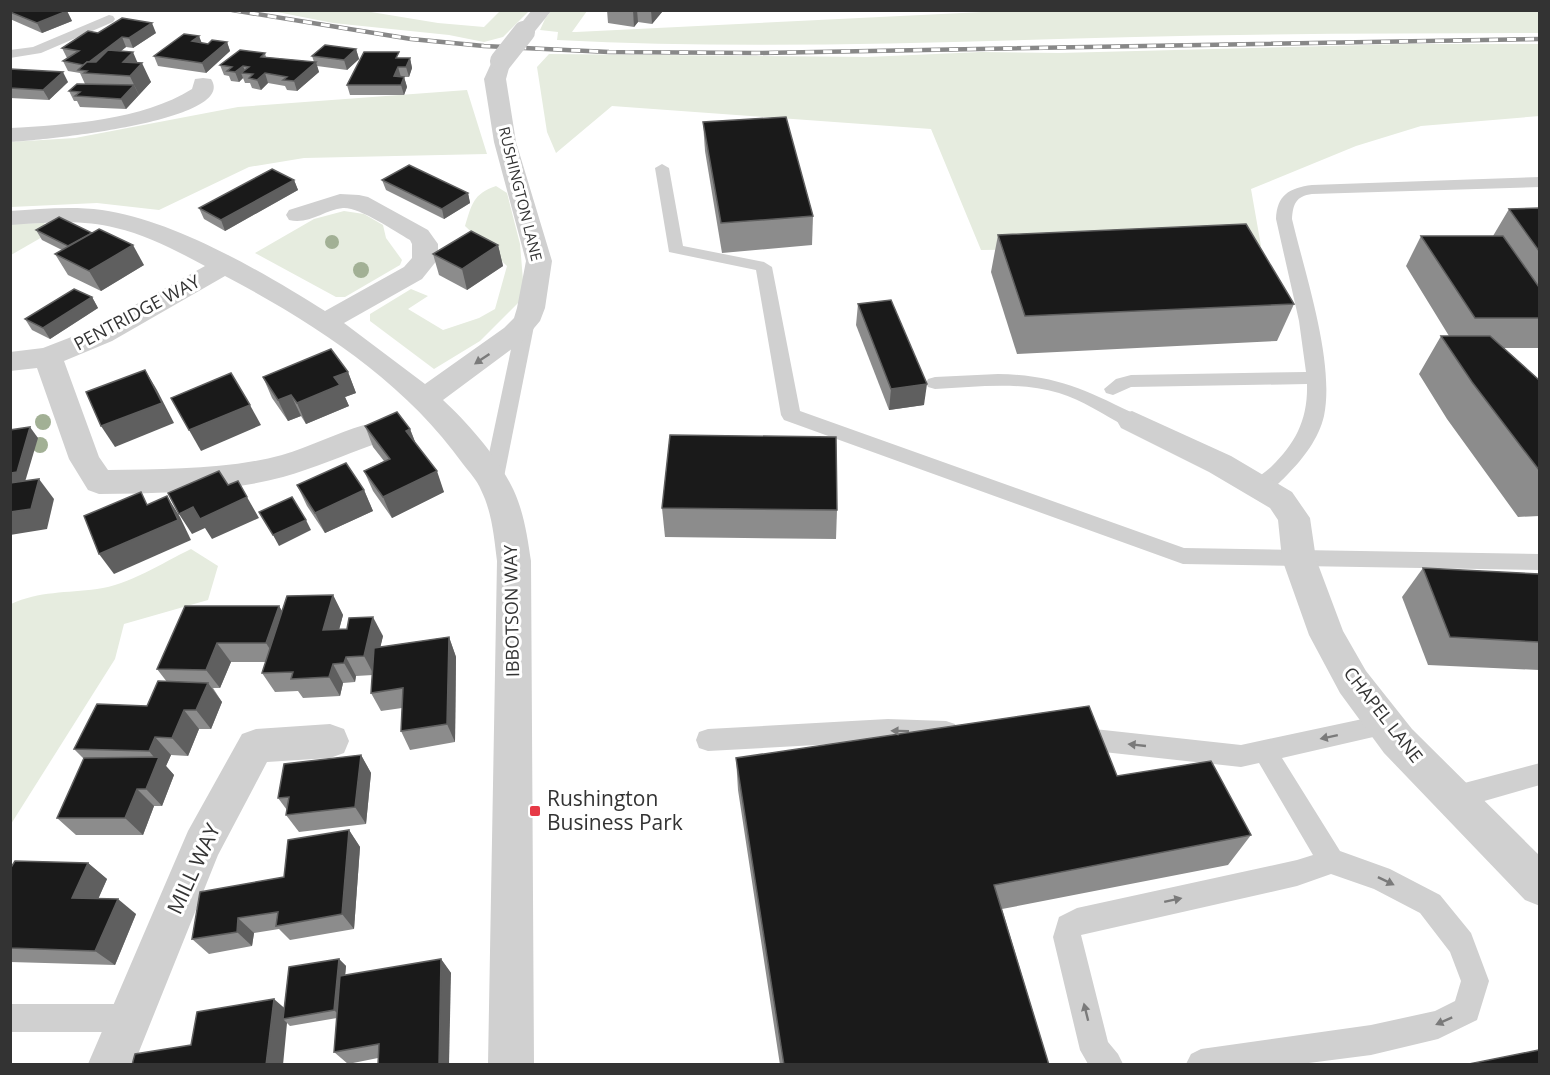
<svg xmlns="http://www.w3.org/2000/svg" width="1550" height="1075" font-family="'Open Sans',sans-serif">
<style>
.green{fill:#e6ecdf}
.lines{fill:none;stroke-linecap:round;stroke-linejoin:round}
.service{fill:#d0d0d0;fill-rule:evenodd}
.minor{fill:#d0d0d0;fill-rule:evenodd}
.rail-casing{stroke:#888;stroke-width:4.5}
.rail{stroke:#fff;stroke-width:3;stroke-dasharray:9;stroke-linecap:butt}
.minor-bridge{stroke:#d0d0d0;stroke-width:22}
.tree{fill:#a2b095}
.wall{fill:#8c8c8c}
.shaded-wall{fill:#5f5f5f}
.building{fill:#1a1a1a;stroke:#5f5f5f;stroke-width:1.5}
.oneway{fill:#7a7a7a}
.poi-dot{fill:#e63946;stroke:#fff;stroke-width:2}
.labels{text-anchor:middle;stroke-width:6;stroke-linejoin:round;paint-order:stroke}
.far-street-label{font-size:15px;fill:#333;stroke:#fff}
.street-label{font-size:18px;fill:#333;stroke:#fff}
.near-poi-label{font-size:21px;fill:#333;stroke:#fff;text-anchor:start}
.near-street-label{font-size:21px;fill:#333;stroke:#fff}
</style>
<rect width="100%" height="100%" fill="#fff"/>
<g class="green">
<path d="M552 10 587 11 572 32H576L1022 10 1540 11 1539 33C1405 34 1269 33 1135 37 942 42 749 50 557 40L558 32 540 30 545 19Z"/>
<path d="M272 11H365L438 23 484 27 500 11H529L503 37 484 42 449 35 333 23Z"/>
<path d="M1405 44H1539L1540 116 1421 126 1356 146 1251 189 1261 246 981 250 931 129 612 106 556 153 547 132 537 67 549 54 867 57 981 52 1059 53Z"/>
<path d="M467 90 487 154 304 158 249 167 159 210 97 203 11 207 10 142 75 138 238 107Z"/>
<path d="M496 186 507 193 520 244 524 292 518 303 480 341 434 369 370 321V314L411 289 428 296 408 309 443 330 479 318 495 309 507 266 465 226C472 204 473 194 496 186Z"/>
<path d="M344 211 364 214 383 225 386 238 402 260 400 265 345 297H336L255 253 314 219Z"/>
<path d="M44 223 51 232 11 255V224Z"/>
<path d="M191 549 218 566 208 600 124 624 115 659 11 824V604C39 591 67 593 97 589 129 585 162 563 191 549Z"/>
</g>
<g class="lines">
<g class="service">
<path d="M109 15 113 16 115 19 113 22 41 53 10 58V50L33 47Z"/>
<path d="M662 164 669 168 683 246 764 262 772 267 800 411 1184 548 1540 554V570L1183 564 784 420 781 415 756 270 669 252 655 168Z"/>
<path d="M1540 177V187L1312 194C1296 196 1293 204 1292 219 1305 274 1335 362 1324 416 1319 438 1303 459 1288 474 1278 484 1268 496 1254 491L1251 486C1256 478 1264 473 1271 467 1296 443 1308 419 1307 384L1131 387 1113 395 1106 393 1104 389 1116 379 1131 375 1306 372 1299 321 1276 219C1277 195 1289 188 1312 185Z"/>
<path d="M526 315 532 317 535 321 503 482 500 487 493 489 486 487 483 482 517 321 520 317Z"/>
<path d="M998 374C1058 375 1087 391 1139 416L1142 421 1139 426 1132 428 1125 426C1104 415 1082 400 1059 393 1019 381 976 387 935 389L928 387 926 383 928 379 935 377Z"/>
<path d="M1386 714 1395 718 1398 725 1395 732 1282 758 1340 851 1390 869 1440 895 1471 933 1489 981 1477 1020 1438 1039 1371 1055 1301 1064H1186L1191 1054 1201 1049 1371 1025 1435 1011 1455 1001 1461 981 1450 952 1420 913 1374 889 1331 874 1297 886 1081 935 1108 1042 1118 1054 1123 1064H1088L1080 1050 1053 937 1059 917 1077 908 1297 860 1313 855 1259 763 1241 767 1076 749 1067 746 1064 738 1067 730 1076 727 1241 745Z"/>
<path d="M888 719 946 721 955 724 958 732 955 740 946 743 888 741 708 751 699 748 696 740 699 732 708 729Z"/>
<path d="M1540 763V785L1453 810 1444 806 1440 798 1444 790 1453 786Z"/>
<path d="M10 1004H129L139 1008 143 1018 139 1028 129 1032H10Z"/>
</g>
<g class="minor">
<path d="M532 10H552L531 36H517L514 32Z"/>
<path d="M501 55 508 57 511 61 506 79 516 142 552 261 545 308 540 321 524 340 443 400C471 426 505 465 518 501 525 520 528 541 531 561L534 1064H488L497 561C494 537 492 512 481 490 477 480 469 472 463 464 404 381 314 323 225 276L112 341 64 361 99 457 108 470C165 469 226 470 282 455 310 447 336 433 364 425L375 428 379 436 375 444C344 455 315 468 283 477 224 493 160 493 99 494L88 490 69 459 37 368 10 371V352L43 348 92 329 205 266C177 251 147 235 116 228 82 219 45 223 10 225V211C41 209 71 206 102 210 174 220 263 272 325 311L404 267 412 258V244L410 240C394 231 360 207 343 208 324 210 309 225 289 220L286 215 289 210 340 194 359 195 368 197 428 230 438 244V259L422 279 344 323 425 384 504 328 514 318 517 308 526 261 494 142 484 79 494 57Z"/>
<path d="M203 78 211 79C240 122 34 141 10 142V128C67 125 143 120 192 89L195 79Z"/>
<path d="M1132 411 1231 456 1292 492 1310 518 1316 559 1343 631 1366 671 1412 729 1540 856V906L1525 900 1384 753 1340 693 1309 635 1282 559 1278 520 1270 508 1209 472 1121 428 1117 421 1121 414Z"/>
<path d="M330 724 344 729 349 741 344 753 330 758 267 762 218 855 134 1064H88L188 831 242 734 256 729Z"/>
</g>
<defs>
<path id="rail" d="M232 10 411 39 484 46 609 52 756 53 1540 39"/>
</defs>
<use href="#rail" class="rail-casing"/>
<use href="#rail" class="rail"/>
<path class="minor-bridge" d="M501 61 524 32"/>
</g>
<g class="tree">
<circle cx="332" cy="242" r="7"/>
<circle cx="361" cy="270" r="8"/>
<circle cx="43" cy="422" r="8"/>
<circle cx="40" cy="445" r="8"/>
</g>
<g class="wall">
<path d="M10 10 67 11 72 21 42 33 10 19Z"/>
<path d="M607 10H662V12L652 24 638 22 634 27 608 23Z"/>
<path d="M98 33H156L133 48 126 47 121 51 138 63 151 82 126 109 80 107 77 101H74L69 91 85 84 80 73 68 71 63 61 68 58H67L62 48Z"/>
<path d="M199 36 201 43 208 44 227 42 230 51 206 73 158 66 154 56Z"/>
<path d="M356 49 359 59 347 70 317 66 319 72 297 91 287 90 285 86 268 83 261 90 252 88 250 83H245L243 78 239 82 231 81 229 76 224 75 220 65 265 53 266 57 314 62 312 56Z"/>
<path d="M401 58H410L412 68 409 77H404L407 87 404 95H350L347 85Z"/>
<path d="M10 69 68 82 49 100 10 98Z"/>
<path d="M703 122 813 216 812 245 722 253 705 151Z"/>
<path d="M294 180 298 190 225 231 204 219 199 208Z"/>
<path d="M382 180 468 193 470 203 444 219 386 190Z"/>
<path d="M1539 208V348H1504L1539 380V516L1518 517 1447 419 1419 374 1441 336H1449L1406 266 1421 236H1493L1509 209Z"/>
<path d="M36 230 144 265 101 291 68 275 55 254 62 250 42 240Z"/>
<path d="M998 235 1294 304 1277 341 1017 354 991 272Z"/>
<path d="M498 245 503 266 467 290 439 275 433 254Z"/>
<path d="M92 297 98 308 50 339 32 330 25 319Z"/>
<path d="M858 304 924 405 889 410 856 325Z"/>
<path d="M348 372 356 393 345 397 349 406 306 424 301 416 288 421 272 398 263 377Z"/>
<path d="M365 426 410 429 416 444 444 492 392 518 373 491 364 471 384 461 373 447Z"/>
<path d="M297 485 364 490 373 511 325 533 307 506Z"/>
<path d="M662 508 837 510 836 539 665 537Z"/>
<path d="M1423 568 1539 574V670L1428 665 1402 597Z"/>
<path d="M333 595 343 615 339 629 383 636 380 647 449 637 456 657 455 742 410 750 401 731 402 708 381 711 371 693 373 675 356 676 355 682 343 683 340 696 303 698 298 691 275 692 262 673 266 662H231L220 688H213L222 702 211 729H199L188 756 171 755 166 766 174 775 162 806H154L143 835H76L57 818 84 759 74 749 147 706 167 682 157 669 279 606 282 611Z"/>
<path d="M361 755 371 773 366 824 299 832 286 815 287 810 278 798Z"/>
<path d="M736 758 1117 776 1251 835 1228 865 1002 909 1049 1065H780L738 790Z"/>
<path d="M349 830 360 847 354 929 290 940 279 929 254 933 252 946 209 954 192 939 284 877Z"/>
<path d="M88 863 107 879 98 899 136 914 115 965 10 962V869Z"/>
<path d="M339 959 346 966 345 976 441 959 451 973 378 1058 348 1064 334 1052 337 1018 290 1026 287 1023 191 1045 284 1008Z"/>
</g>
<g class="shaded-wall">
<path d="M633 10H637L638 22 634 27Z"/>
<path d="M651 10H662V12L652 24Z"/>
<path d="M67 11 72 21 42 33 37 23Z"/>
<path d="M152 23 156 33 133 48 129 38Z"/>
<path d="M199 36 203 46 192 41Z"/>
<path d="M122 37 126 47 91 74 85 65Z"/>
<path d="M227 42 230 51 206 73 202 63Z"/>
<path d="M356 49 359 59 347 70 344 60Z"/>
<path d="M133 52 139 66 142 63 151 82 139 95 123 62Z"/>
<path d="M410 58 412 68 409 77 406 67Z"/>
<path d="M316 62 319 72 297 91 294 81Z"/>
<path d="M243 66 246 73H241L243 78 239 82 235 72Z"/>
<path d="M398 67 401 77 397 86 394 76Z"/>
<path d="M63 72 68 82 49 100 43 90Z"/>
<path d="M265 73 268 83 261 90 257 80Z"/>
<path d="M404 77 407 87 404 95 401 85Z"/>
<path d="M134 85 139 95 126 109 121 99Z"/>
<path d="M294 180 298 190 225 231 221 220Z"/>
<path d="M468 193 470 203 444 219 442 209Z"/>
<path d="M133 245 144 265 101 291 89 271Z"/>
<path d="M498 245 503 266 467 290 462 269Z"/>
<path d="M92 297 98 308 50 339 43 328Z"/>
<path d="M145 370 157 390 174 423 115 447 101 426Z"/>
<path d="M348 372 356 393 345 397 349 406 306 424 297 403 334 377Z"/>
<path d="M927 384 924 405 889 410 891 389Z"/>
<path d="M291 395 301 416 288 421 278 400Z"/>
<path d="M250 405 261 425 201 451 189 430Z"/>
<path d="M30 427 38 438 25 482 10 503V472Z"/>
<path d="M410 429 418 450 406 431Z"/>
<path d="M437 471 444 492 392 518 383 497Z"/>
<path d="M39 479 54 499 47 529 10 535V512Z"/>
<path d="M364 490 373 511 325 533 315 513Z"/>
<path d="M167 496 180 517 191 540 114 574 99 554Z"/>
<path d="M247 497 259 518 212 539 205 528 192 534 179 514 193 507Z"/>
<path d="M306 520 311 530 279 546 273 535Z"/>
<path d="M333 595 343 615 334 649 323 630Z"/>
<path d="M279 606 291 626 278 662 266 643Z"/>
<path d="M373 617 383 636 374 675 364 656Z"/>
<path d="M449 637 456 657 455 742 447 724Z"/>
<path d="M217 643 231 662 220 688 206 670Z"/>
<path d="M346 657 356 676 355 682 344 663Z"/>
<path d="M333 664 343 683 340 696 329 677Z"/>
<path d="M208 683 222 702 211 729 196 710Z"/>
<path d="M184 710 199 729 188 756 172 738Z"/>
<path d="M155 737 171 755 166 766 174 775 162 806 146 789 157 761 149 751Z"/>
<path d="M361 755 371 773 366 824 355 807Z"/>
<path d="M137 789 154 806 143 835 125 818Z"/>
<path d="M349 830 360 847 354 929 342 914Z"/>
<path d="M88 863 107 879 92 913 72 898Z"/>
<path d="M118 899 136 914 115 965 95 951Z"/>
<path d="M238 918 254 933 252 946 237 932Z"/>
<path d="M339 959 346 966 341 1017 334 1010Z"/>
<path d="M441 959 451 973 449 1065H439Z"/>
<path d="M274 999 289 1012 283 1019 287 1023 283 1065H266Z"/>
</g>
<g class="building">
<path d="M10 10H65L67 11 37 23 10 12Z"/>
<path d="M122 18 152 23 129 38 122 37 89 62H87L83 65 63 61 79 51 62 48 88 31 98 33Z"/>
<path d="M184 34 199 36 192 41 208 44 212 40 227 42 202 63 154 56Z"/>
<path d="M325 45 356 49 344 60 312 56Z"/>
<path d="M108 50 133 52 123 62 142 63 130 76 84 73 87 71 78 70 87 62H96Z"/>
<path d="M240 50 265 53 261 57 316 62 294 81 283 80 287 77 265 73 257 80 249 78 253 74 241 73 249 67 243 66 235 72 227 71 232 67 220 65Z"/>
<path d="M364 52H399L396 58H410L406 67H398L394 76 404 77 401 85H347Z"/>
<path d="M10 69 63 72 43 90 10 88Z"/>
<path d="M77 84 134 85 121 99 75 96 80 92 69 91Z"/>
<path d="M786 117 813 216 721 223 703 122Z"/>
<path d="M409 165 468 193 442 209 382 180Z"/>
<path d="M272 169 294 180 221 220 199 208Z"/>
<path d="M1539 208V251L1509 209Z"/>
<path d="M59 217 92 233 68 246 36 230Z"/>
<path d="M1246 224 1294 304 1025 316 998 235Z"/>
<path d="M99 229 133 245 89 271 55 254Z"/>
<path d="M471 231 498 245 462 269 433 254Z"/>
<path d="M1421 236H1503L1539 287V318H1475Z"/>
<path d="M74 289 92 297 43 328 25 319Z"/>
<path d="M891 300 927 384 891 389 858 304Z"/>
<path d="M1441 336H1490L1539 380V470L1472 382Z"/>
<path d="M331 349 348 372 334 377 340 385 297 403 291 395 278 400 263 377Z"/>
<path d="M145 370 162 403 101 426 86 392Z"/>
<path d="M231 373 250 405 189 430 171 398Z"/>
<path d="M397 412 410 429 406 431 437 471 383 497 364 471 390 459 365 426Z"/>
<path d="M30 427 17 472 11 473 10 430Z"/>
<path d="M670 435 836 437 837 510 662 508Z"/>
<path d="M346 463 364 490 315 513 297 485Z"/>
<path d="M219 471 228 485 238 481 247 497 200 519 193 507 179 514 168 493Z"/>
<path d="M39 479 31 509 10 512V483Z"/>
<path d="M141 492 147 505 167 496 178 520 99 554 84 516Z"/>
<path d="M292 497 306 520 273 535 259 512Z"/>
<path d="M1423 568 1539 574V642L1450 637Z"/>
<path d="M333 595 323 630 347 629 349 618 373 617 364 656 346 657 344 663 333 664 329 677 291 679 293 672 262 673 287 596Z"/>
<path d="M185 606H279L266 643H217L206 670 157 669Z"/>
<path d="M449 637 447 724 401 731 403 688 371 693 374 648Z"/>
<path d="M158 681 208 683 196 710H184L172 738 155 737 149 751 74 749 97 704 147 706Z"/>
<path d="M1089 706 1117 776 1211 761 1251 835 994 885 1049 1065H784L736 758Z"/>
<path d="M361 755 355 807 286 815 289 797 278 798 284 764Z"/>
<path d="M159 757 146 789H137L125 818H57L84 758Z"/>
<path d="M349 830 342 914 276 926 278 912 238 918 237 932 192 939 200 892 284 877 288 840Z"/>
<path d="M15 861 88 863 72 898 118 899 95 951 10 948V869Z"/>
<path d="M339 959 334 1010 283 1019 289 967Z"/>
<path d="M441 959 439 1065H378L379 1044 334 1052 340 976Z"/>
<path d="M274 999 266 1065H132L135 1054 191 1045 197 1012Z"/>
<path d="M1539 1050V1065H1464Z"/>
</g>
<defs><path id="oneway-solid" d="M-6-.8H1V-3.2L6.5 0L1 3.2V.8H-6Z" transform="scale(1.5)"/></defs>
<g class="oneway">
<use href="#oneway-solid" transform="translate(482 359) rotate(146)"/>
<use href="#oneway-solid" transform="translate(900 731) rotate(-179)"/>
<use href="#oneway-solid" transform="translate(1329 737) rotate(168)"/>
<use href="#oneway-solid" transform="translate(1137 745) rotate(-174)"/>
<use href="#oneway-solid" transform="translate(1386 881) rotate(26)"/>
<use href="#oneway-solid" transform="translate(1173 900) rotate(-12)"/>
<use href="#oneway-solid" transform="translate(1086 1012) rotate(-104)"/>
<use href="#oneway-solid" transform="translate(1444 1021) rotate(156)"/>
</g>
<rect class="poi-dot" x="529" y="805" width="12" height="12" rx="3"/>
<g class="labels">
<g class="far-street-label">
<text transform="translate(520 194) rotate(76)" y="5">RUSHINGTON LANE</text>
</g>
<g class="street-label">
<text transform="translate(137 313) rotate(-28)" y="6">PENTRIDGE WAY</text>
<text transform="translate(512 611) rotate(-91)" y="6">IBBOTSON WAY</text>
<text transform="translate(1383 715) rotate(52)" y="6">CHAPEL LANE</text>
</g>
<g class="near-poi-label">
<text x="547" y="806">Rushington<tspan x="547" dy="24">Business Park</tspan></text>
</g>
<g class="near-street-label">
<text transform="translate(194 869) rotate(-65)" y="7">MILL WAY</text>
</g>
</g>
<rect width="1550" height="1075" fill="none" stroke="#333333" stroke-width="24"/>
</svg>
